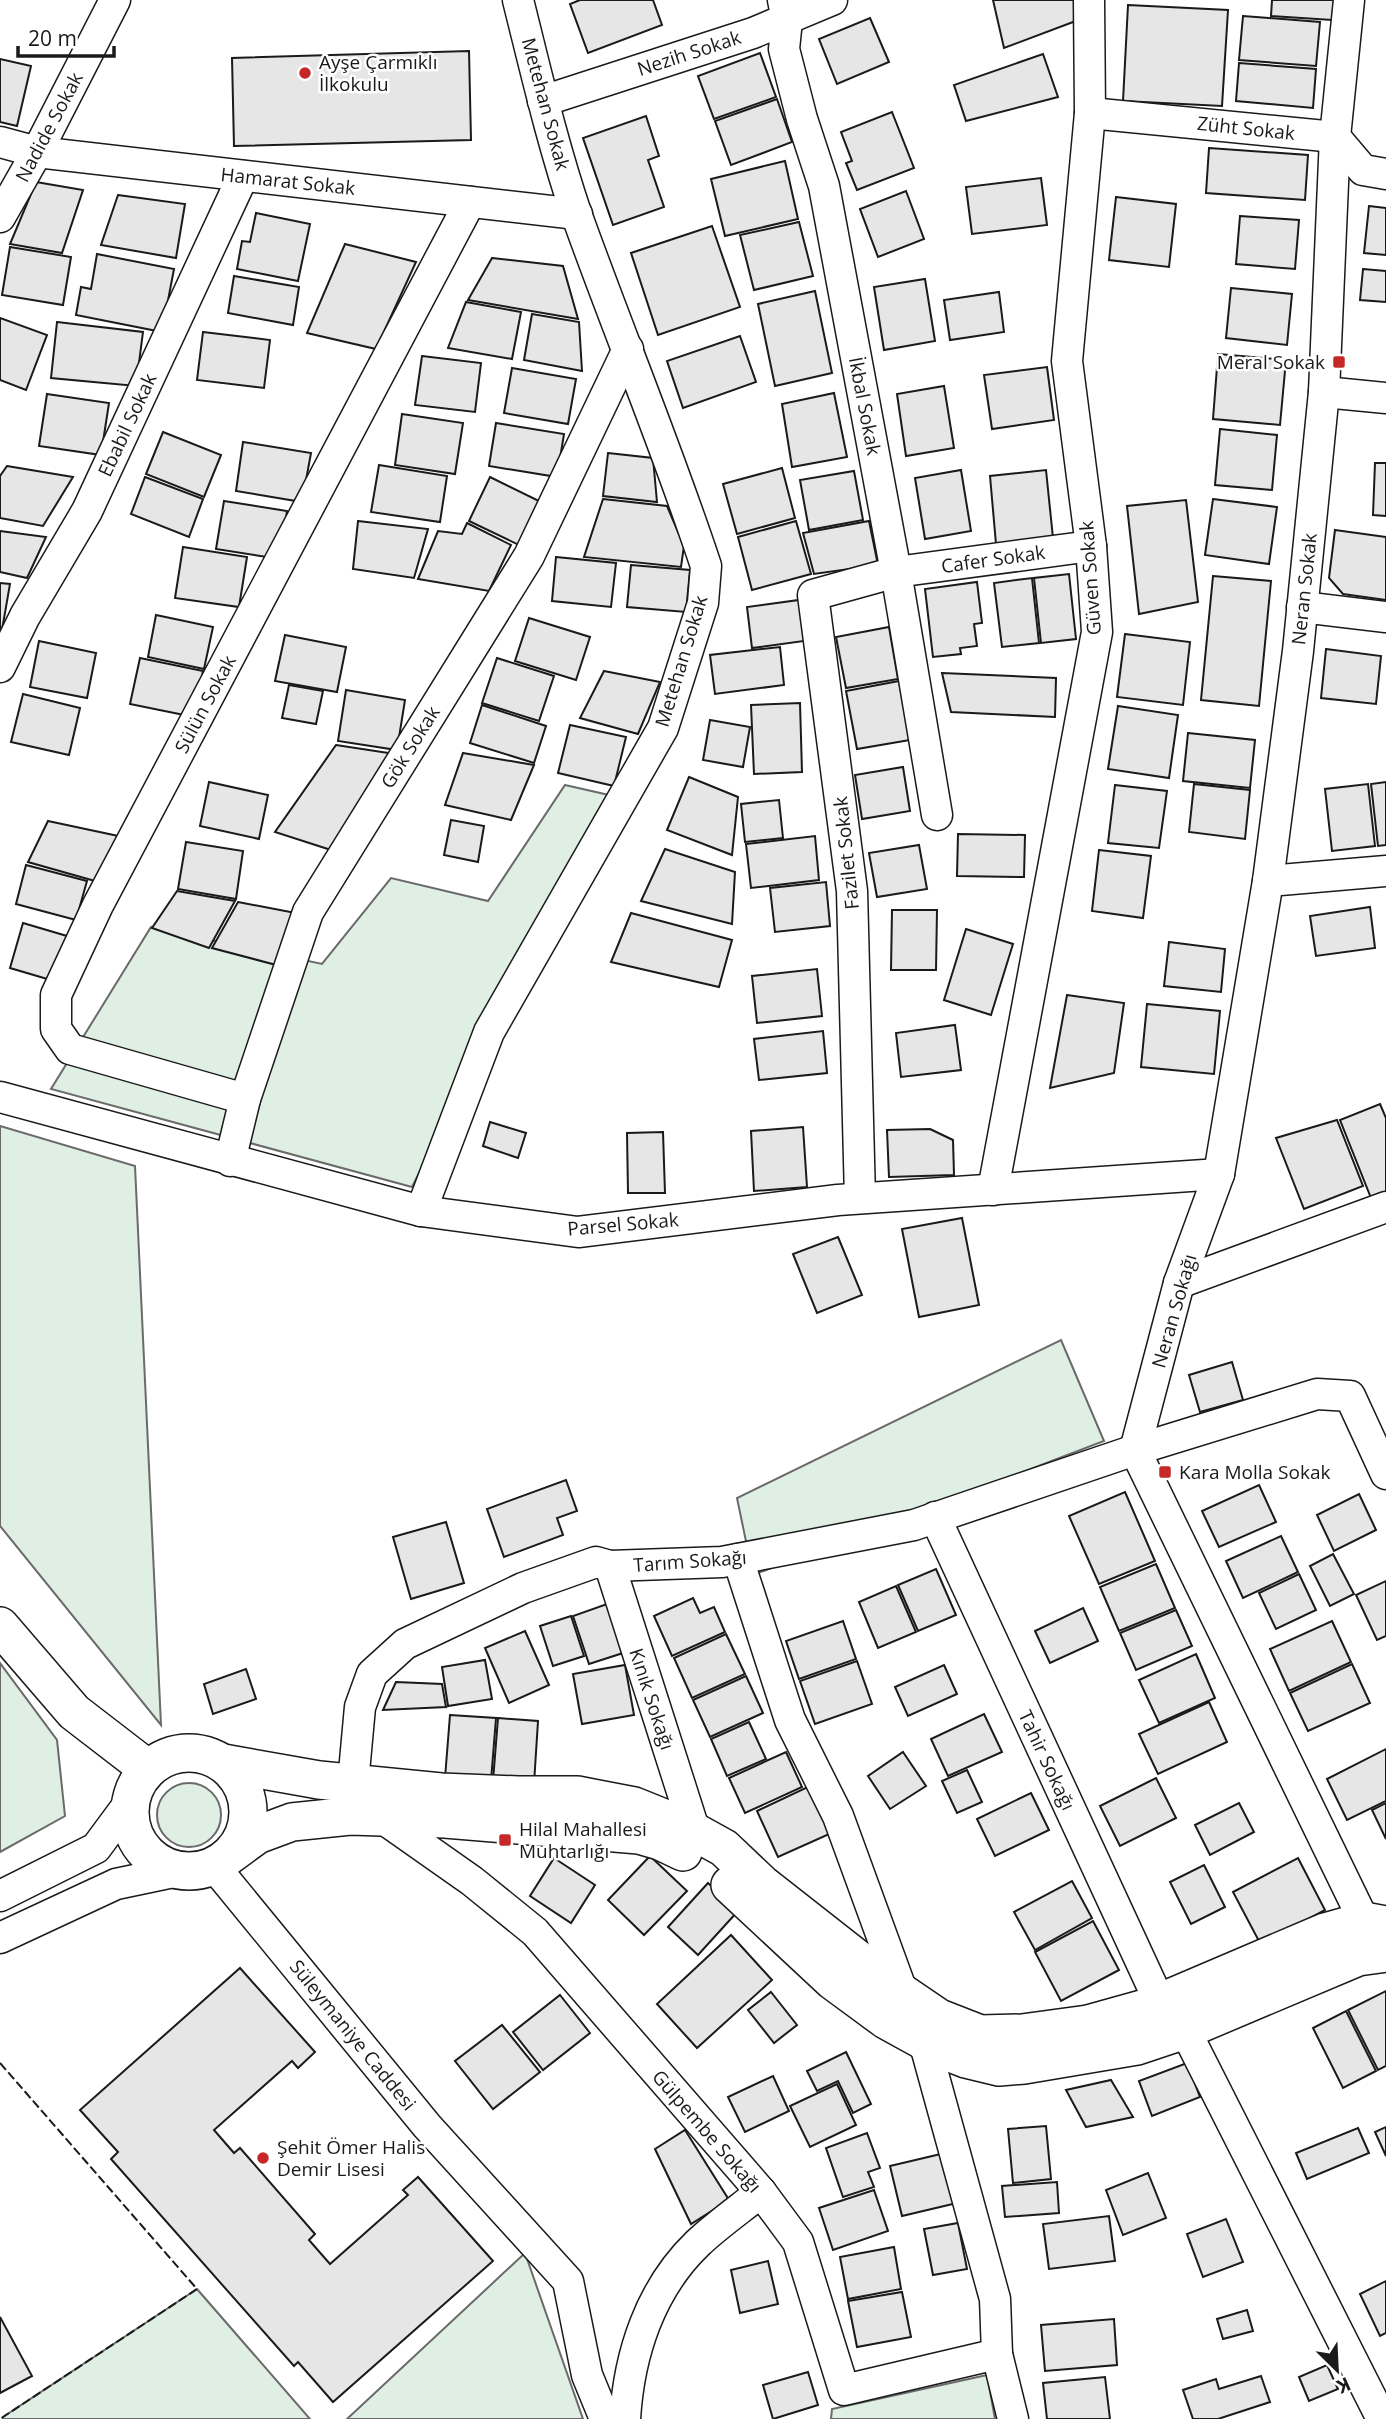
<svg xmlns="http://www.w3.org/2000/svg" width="1386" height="2419" font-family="'Open Sans',sans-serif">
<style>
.green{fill:#e0efe3;stroke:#6a6a6a;stroke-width:2}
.building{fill:#e6e6e6;stroke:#1a1a1a;stroke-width:2}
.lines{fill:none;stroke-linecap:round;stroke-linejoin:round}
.minor-casing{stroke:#1a1a1a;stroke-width:33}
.tertiary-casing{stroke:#1a1a1a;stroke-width:40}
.minor{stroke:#fff;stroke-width:30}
.tertiary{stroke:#fff;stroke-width:37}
.fence{stroke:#1a1a1a;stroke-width:2;stroke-dasharray:9 3.5;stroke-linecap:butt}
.poi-dot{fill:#c62828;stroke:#fff;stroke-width:2.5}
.labels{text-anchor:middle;stroke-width:5;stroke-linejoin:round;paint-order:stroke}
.street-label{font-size:19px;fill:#1a1a1a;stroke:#fff}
.poi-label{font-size:19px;fill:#1a1a1a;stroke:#fff;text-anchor:start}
</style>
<rect width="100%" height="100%" fill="#fff"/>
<g class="green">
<path d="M565 785 609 795 412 1187 51 1089 151 927 322 964 391 878 488 901Z"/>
<path d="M0 1126 135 1166 161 1725 0 1526Z"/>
<path d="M1061 1340 1104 1441 753 1575 737 1498Z"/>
<path d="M0 1663 57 1740 65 1816 0 1852Z"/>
<circle cx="189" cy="1815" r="32"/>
<path d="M525 2253 583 2419H347Z"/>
<path d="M197 2289 310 2419H3V2417Z"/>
<path d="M987 2375 995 2419H831L832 2409Z"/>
</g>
<g class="building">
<path d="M580 0H653L662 25 588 53 570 4Z"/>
<path d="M993 0H1078L1081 19 1004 48Z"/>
<path d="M1272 0H1334L1332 20 1271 16Z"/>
<path d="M1128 5 1228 10 1222 106 1123 101Z"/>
<path d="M1243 16 1320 22 1316 66 1239 60Z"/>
<path d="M870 18 889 62 837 84 819 39Z"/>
<path d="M469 51 471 140 234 146 232 58Z"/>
<path d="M760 53 776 97 714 119 698 76Z"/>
<path d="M1043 54 1058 97 966 121 954 85Z"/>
<path d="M0 59 31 66 17 126 0 122Z"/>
<path d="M1239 63 1316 69 1313 108 1236 101Z"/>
<path d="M777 99 792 142 731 165 715 121Z"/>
<path d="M892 112 914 168 857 190 846 163 852 161 841 132Z"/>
<path d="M646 116 659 156 648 160 664 207 613 225 583 138Z"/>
<path d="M1209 148 1308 155 1305 200 1206 193Z"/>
<path d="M785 161 798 219 725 236 711 179Z"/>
<path d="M1041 178 1047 225 972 234 966 187Z"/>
<path d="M36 182 83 190 62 253 10 244Z"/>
<path d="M906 191 924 239 878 257 860 209Z"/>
<path d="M118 195 185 204 176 258 101 245Z"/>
<path d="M1116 197 1176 204 1169 267 1109 260Z"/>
<path d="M1369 206 1386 208V255L1364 253Z"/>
<path d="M256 213 310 224 298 281 237 269 242 241 250 242Z"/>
<path d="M1240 216 1299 220 1295 269 1236 264Z"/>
<path d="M799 222 813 276 754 290 740 235Z"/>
<path d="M712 226 740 307 658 335 631 253Z"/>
<path d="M345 244 416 262 376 349 307 333Z"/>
<path d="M10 247 71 257 63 305 2 295Z"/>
<path d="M97 254 174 269 162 332 76 315 81 287 91 289Z"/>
<path d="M492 258 563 266 578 319 468 300Z"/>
<path d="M1363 269 1386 271V302L1360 300Z"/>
<path d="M234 276 299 287 293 325 228 313Z"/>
<path d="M925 279 935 341 884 350 874 287Z"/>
<path d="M1231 288 1292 294 1287 345 1226 338Z"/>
<path d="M815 291 832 373 775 386 758 304Z"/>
<path d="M999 292 1004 332 950 340 944 300Z"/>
<path d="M466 302 521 312 512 359 448 348Z"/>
<path d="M532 314 579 322 582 371 524 360Z"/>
<path d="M0 318 47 335 26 390 0 380Z"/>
<path d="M57 322 143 332 136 386 51 378Z"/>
<path d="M203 332 270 340 264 388 197 380Z"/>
<path d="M740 336 756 382 683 408 667 361Z"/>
<path d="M1218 354 1286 360 1280 425 1213 419Z"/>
<path d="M422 356 481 363 475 412 415 405Z"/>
<path d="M1047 367 1054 420 992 429 984 375Z"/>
<path d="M512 368 576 379 568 424 504 413Z"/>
<path d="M944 386 954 448 906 456 897 394Z"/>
<path d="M834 393 847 457 792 467 782 404Z"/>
<path d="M47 394 109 403 101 455 39 446Z"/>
<path d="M402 414 463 423 455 474 395 465Z"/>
<path d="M496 423 564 434 557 477 489 466Z"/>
<path d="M1220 429 1277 435 1272 490 1215 485Z"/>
<path d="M163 432 221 455 204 497 146 474Z"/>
<path d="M243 442 311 453 302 502 236 491Z"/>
<path d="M608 453 653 458 657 502 603 496Z"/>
<path d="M1375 463H1386V516L1373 515Z"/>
<path d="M379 465 447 476 440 522 371 512Z"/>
<path d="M7 466 73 477 43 526 0 518V476Z"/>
<path d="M782 468 795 518 737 534 723 484Z"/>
<path d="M961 470 971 531 925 539 915 478Z"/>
<path d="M1046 470 1053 538 996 544 990 476Z"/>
<path d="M854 471 863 520 809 530 800 480Z"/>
<path d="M145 477 203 499 189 537 131 514Z"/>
<path d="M490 477 543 503 521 546 469 521Z"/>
<path d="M603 499 667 506 684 546 681 567 584 557Z"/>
<path d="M1213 499 1277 507 1269 564 1205 555Z"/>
<path d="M1186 500 1198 602 1139 614 1127 506Z"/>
<path d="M224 501 287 511 280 559 216 549Z"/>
<path d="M358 521 428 529 414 578 353 569Z"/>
<path d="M796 521 811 574 752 590 738 537Z"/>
<path d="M869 521 878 565 814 574 803 533Z"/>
<path d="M467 523 511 545 489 591 418 579 438 531 462 534Z"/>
<path d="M1335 530 1386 537V600L1343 594 1329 578Z"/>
<path d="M0 531 46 537 27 578 0 572Z"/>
<path d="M183 547 247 557 239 607 175 598Z"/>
<path d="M556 557 616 563 611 607 552 601Z"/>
<path d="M631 565 690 570 686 612 627 607Z"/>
<path d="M1069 574 1076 639 1041 643 1034 578Z"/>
<path d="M1213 576 1271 581 1259 706 1201 700Z"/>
<path d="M1032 578 1039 643 1002 647 994 583Z"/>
<path d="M977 582 982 623 974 624 977 646 960 648 961 654 933 657 925 589Z"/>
<path d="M0 583 10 584 2 630H0Z"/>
<path d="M799 600 804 641 752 648 747 607Z"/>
<path d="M156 615 213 627 204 669 148 657Z"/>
<path d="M529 618 590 637 576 680 515 661Z"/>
<path d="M889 627 898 679 846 688 836 637Z"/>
<path d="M1125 634 1190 642 1183 705 1117 697Z"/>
<path d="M285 635 346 647 337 692 275 681Z"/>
<path d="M39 641 96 653 87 698 30 687Z"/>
<path d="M780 647 784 685 715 694 710 655Z"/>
<path d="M1326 649 1381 656 1376 704 1321 698Z"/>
<path d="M140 658 203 671 194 717 130 704Z"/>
<path d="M497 658 554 676 539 721 482 703Z"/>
<path d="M604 671 660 682 638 734 580 718Z"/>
<path d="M942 673 1056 678 1055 717 951 712Z"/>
<path d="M899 681 910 740 857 749 846 691Z"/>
<path d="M289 685 323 691 316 724 282 718Z"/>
<path d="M346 690 405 700 397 750 338 741Z"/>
<path d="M23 694 80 708 69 755 11 742Z"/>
<path d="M800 703 802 772 754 774 751 705Z"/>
<path d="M482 705 546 726 534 763 470 743Z"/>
<path d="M1118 706 1178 715 1169 778 1108 769Z"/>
<path d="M710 720 750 727 743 767 703 760Z"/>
<path d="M570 725 626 737 614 786 558 773Z"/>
<path d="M1188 733 1255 740 1250 788 1183 781Z"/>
<path d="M336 745 395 754 331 850 275 832Z"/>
<path d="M463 753 534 765 511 820 445 805Z"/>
<path d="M903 767 910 811 862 819 855 775Z"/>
<path d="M689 777 738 797 732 855 667 830Z"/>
<path d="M209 782 268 795 259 839 200 826Z"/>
<path d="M1386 782V845L1378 846 1371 784Z"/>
<path d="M1194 784 1250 790 1245 839 1189 832Z"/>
<path d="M1368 784 1375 846 1332 851 1325 789Z"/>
<path d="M1115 785 1167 791 1159 848 1108 843Z"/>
<path d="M779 800 783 838 745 842 741 804Z"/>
<path d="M451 820 484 826 478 862 444 855Z"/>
<path d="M48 821 123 837 102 883 28 862Z"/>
<path d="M958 834 1025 835 1024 877 957 876Z"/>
<path d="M815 836 819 880 751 888 746 844Z"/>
<path d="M186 842 243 851 236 899 178 889Z"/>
<path d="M919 845 927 889 877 897 869 853Z"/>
<path d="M665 849 735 872 732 924 641 901Z"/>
<path d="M1099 850 1151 856 1143 918 1092 911Z"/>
<path d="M26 865 87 881 76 920 16 904Z"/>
<path d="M826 882 830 926 775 932 770 888Z"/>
<path d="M177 891 235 901 209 948 152 928Z"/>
<path d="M238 902 306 915 280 966 212 948Z"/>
<path d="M1370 907 1375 948 1316 956 1310 916Z"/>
<path d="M892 910H937L936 970H891Z"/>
<path d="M631 913 732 940 719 987 611 962Z"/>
<path d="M23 923 67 936 54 981 10 968Z"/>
<path d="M966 929 1013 944 991 1015 944 1000Z"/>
<path d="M1169 942 1225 949 1221 992 1164 986Z"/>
<path d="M817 969 822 1016 757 1023 752 976Z"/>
<path d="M1067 995 1124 1003 1114 1073 1050 1088Z"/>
<path d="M1147 1004 1220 1011 1214 1074 1141 1067Z"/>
<path d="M955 1025 961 1070 901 1077 896 1033Z"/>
<path d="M823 1031 827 1073 759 1080 754 1039Z"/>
<path d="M1380 1104 1386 1118V1192L1371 1198 1340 1120Z"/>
<path d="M1337 1120 1363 1186 1304 1209 1276 1138Z"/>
<path d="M490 1122 526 1133 518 1158 483 1146Z"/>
<path d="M803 1127 807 1187 754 1191 751 1131Z"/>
<path d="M930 1129 953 1140 954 1175 889 1177 887 1130Z"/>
<path d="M663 1132 665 1193H628L627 1133Z"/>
<path d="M962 1218 979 1305 919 1317 902 1229Z"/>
<path d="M838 1237 862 1295 817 1313 793 1254Z"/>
<path d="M1232 1362 1243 1400 1200 1412 1189 1375Z"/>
<path d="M566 1480 577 1511 557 1518 563 1535 504 1557 487 1509Z"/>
<path d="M1259 1485 1276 1522 1219 1547 1202 1511Z"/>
<path d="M1125 1492 1155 1561 1099 1584 1069 1516Z"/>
<path d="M1359 1494 1376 1530 1334 1551 1317 1515Z"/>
<path d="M446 1522 464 1583 411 1599 393 1537Z"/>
<path d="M1281 1536 1298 1572 1243 1598 1226 1561Z"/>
<path d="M1333 1554 1354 1594 1330 1606 1310 1566Z"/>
<path d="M1156 1564 1175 1608 1119 1631 1100 1587Z"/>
<path d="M936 1569 956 1615 918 1631 898 1585Z"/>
<path d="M1299 1574 1316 1610 1276 1629 1259 1593Z"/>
<path d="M1386 1581V1636L1377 1640 1356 1595Z"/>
<path d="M896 1586 916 1632 878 1648 859 1602Z"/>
<path d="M693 1598 700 1613 714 1607 725 1632 672 1656 654 1616Z"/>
<path d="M607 1604 623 1653 589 1664 573 1616Z"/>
<path d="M1083 1608 1098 1641 1050 1663 1035 1631Z"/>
<path d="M1176 1610 1192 1646 1136 1670 1120 1633Z"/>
<path d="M571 1616 584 1656 553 1666 540 1626Z"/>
<path d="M843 1621 856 1659 799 1679 786 1641Z"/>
<path d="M1332 1621 1351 1662 1289 1691 1270 1649Z"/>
<path d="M525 1631 549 1685 509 1703 485 1648Z"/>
<path d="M726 1634 745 1674 692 1698 674 1658Z"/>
<path d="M1196 1654 1215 1698 1159 1723 1139 1680Z"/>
<path d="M485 1660 492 1699 448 1706 442 1667Z"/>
<path d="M857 1661 872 1704 815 1724 800 1681Z"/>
<path d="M1352 1664 1370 1703 1308 1731 1290 1693Z"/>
<path d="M625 1665 634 1715 582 1724 573 1674Z"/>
<path d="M944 1665 957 1694 908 1716 895 1687Z"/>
<path d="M246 1669 256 1699 213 1714 204 1684Z"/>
<path d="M746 1676 763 1713 710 1737 693 1700Z"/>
<path d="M396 1682 442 1684 446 1707 383 1710Z"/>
<path d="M1209 1702 1227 1742 1158 1774 1139 1734Z"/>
<path d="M984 1714 1002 1752 948 1776 931 1739Z"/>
<path d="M450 1715 496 1718 491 1781 445 1778Z"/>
<path d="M498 1718 538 1721 534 1784 493 1781Z"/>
<path d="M749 1722 766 1759 727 1776 711 1739Z"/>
<path d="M1386 1749V1801L1347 1820 1327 1779Z"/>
<path d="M786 1752 802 1787 745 1813 729 1778Z"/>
<path d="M903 1752 926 1786 890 1809 868 1776Z"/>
<path d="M967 1770 982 1802 957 1813 942 1781Z"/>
<path d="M1156 1778 1176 1818 1120 1846 1100 1806Z"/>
<path d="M814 1784 836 1831 778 1857 757 1811Z"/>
<path d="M1031 1793 1049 1830 995 1856 977 1819Z"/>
<path d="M1239 1803 1254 1832 1210 1855 1195 1825Z"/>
<path d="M1386 1803V1839L1372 1810Z"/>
<path d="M650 1856 687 1891 644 1935 608 1900Z"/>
<path d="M554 1858 595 1885 571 1923 530 1896Z"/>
<path d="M1298 1858 1325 1910 1261 1945 1233 1892Z"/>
<path d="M1204 1865 1225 1907 1191 1924 1170 1882Z"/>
<path d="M1072 1881 1092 1918 1035 1950 1014 1912Z"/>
<path d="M708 1883 738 1911 698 1955 668 1927Z"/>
<path d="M1093 1921 1119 1970 1061 2001 1035 1952Z"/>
<path d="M731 1935 772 1980 697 2048 657 2004Z"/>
<path d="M240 1968 315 2052 298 2068 292 2061 214 2130 234 2153 240 2148 315 2234 309 2240 330 2264 408 2195 403 2190 418 2177 493 2261 333 2402 298 2362 294 2366 111 2159 118 2152 80 2110Z"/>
<path d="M1386 1991V2066L1378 2070 1348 2010Z"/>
<path d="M771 1992 797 2025 774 2043 748 2010Z"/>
<path d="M560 1995 590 2033 543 2070 513 2032Z"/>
<path d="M1346 2011 1376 2071 1343 2088 1313 2028Z"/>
<path d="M502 2025 540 2072 493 2109 455 2061Z"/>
<path d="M846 2052 871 2104 853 2113 838 2081 817 2091 807 2071Z"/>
<path d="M1187 2063 1200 2097 1152 2116 1139 2081Z"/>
<path d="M773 2076 789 2111 745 2132 728 2097Z"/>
<path d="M1111 2080 1133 2117 1086 2127 1066 2090Z"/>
<path d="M837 2084 856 2125 810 2147 790 2106Z"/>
<path d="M1046 2126 1051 2179 1013 2183 1008 2129Z"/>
<path d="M1386 2127V2156L1375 2132Z"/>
<path d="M1358 2128 1369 2153 1307 2179 1296 2153Z"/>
<path d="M685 2130 729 2200 691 2224 655 2149Z"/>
<path d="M867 2133 880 2168 868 2172 874 2187 843 2197 826 2148Z"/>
<path d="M945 2153 957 2203 902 2216 890 2166Z"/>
<path d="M1148 2173 1166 2218 1123 2235 1106 2190Z"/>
<path d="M1057 2182 1059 2213 1005 2217 1002 2186Z"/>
<path d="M874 2190 888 2231 833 2250 819 2208Z"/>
<path d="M1109 2216 1115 2261 1049 2269 1043 2224Z"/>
<path d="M1226 2219 1243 2262 1203 2277 1187 2234Z"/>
<path d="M958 2223 967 2269 933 2275 924 2229Z"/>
<path d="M894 2247 901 2289 848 2299 840 2257Z"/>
<path d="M768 2261 778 2304 740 2313 731 2270Z"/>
<path d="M1386 2281V2333L1380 2336 1360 2294Z"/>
<path d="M902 2292 911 2337 857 2347 848 2301Z"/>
<path d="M1247 2310 1253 2331 1223 2339 1217 2319Z"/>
<path d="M0 2317 32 2376 0 2393Z"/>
<path d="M1114 2319 1117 2365 1045 2371 1041 2325Z"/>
<path d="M1327 2365 1338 2389 1309 2401 1299 2377Z"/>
<path d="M808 2372 818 2405 773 2419 763 2385Z"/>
<path d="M1261 2376 1270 2402 1218 2419H1193L1183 2390 1216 2379 1219 2389Z"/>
<path d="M1105 2377 1110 2419H1047L1043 2383Z"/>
</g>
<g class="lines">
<defs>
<g id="minor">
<path d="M783 0 787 20 784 49 802 119 824 186 896 572 937 815"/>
<path d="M543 101 753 33 832 0"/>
<path d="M1090 113 1335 137 1363 170 1386 174"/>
<path d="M0 142 37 152 577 214"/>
<path d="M0 217 37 152 115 0"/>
<path d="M1324 392 1386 398"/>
<path d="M1302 607 1386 617"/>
<path d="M0 667 25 616 87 511 243 176"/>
<path d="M1268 881 1386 871"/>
<path d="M0 1097 421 1211 578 1232 838 1200 1219 1174"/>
<path d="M245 1099 70 1049 56 1029V995L98 905 470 202"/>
<path d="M230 1161 245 1099 308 912 529 556 628 349"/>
<path d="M993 1190 1097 632 1091 546 1067 361 1090 113 1089 0"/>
<path d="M860 1198 852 891 813 595 896 572 1091 546"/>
<path d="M421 1211 489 1032 663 728 703 603 706 566C667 448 619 333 577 216 553 146 536 72 518 0"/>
<path d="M1179 1283 1386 1207"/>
<path d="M1135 1450 1179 1283 1219 1174 1268 881 1298 651 1324 392 1335 137 1349 0"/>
<path d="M1135 1450 1364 1921"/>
<path d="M935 1517 1160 2003"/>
<path d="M738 1559 790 1720 838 1816 903 1994"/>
<path d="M610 1566 695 1832"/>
<path d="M353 1783 360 1707 372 1674 405 1644 523 1588 596 1562 610 1566 722 1562 914 1525 1135 1450 1317 1394 1350 1396 1386 1474"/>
<path d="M381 1817 472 1881 535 1932 761 2192 798 2242 844 2390 997 2354"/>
<path d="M214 1866 427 2126 568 2281 587 2375 605 2419"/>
<path d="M0 1896 96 1848 130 1802"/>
<path d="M0 1938 116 1884 178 1871"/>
<path d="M1185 2030 1382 2419"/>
<path d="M924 2041 995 2299 997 2354 1013 2419"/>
<path d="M625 2419C629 2354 650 2289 698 2243 717 2225 740 2209 761 2192"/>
</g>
<g id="tertiary">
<path d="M0 1626 74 1712 148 1769"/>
<circle cx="189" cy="1812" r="59"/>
<path d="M223 1763 319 1780 441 1792 518 1795H577L634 1806 686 1827 724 1848 762 1884 892 1986 939 2018 980 2034 1022 2033 1088 2024 1149 2007 1325 1932 1364 1921 1386 1925"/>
<path d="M231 1854 257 1835 292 1822 350 1816 445 1819 639 1835 660 1841 683 1852"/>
<path d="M730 1885 833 1981 886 2020 935 2047 966 2059 999 2067 1024 2065 1137 2046 1185 2030 1358 1957 1386 1953"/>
</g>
</defs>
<use href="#minor" class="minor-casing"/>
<use href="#tertiary" class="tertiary-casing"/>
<use href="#minor" class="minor"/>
<use href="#tertiary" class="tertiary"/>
<path class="fence" d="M0 2063 197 2289 0 2419"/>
</g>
<g class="poi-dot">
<circle cx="305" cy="73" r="7"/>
<rect x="1332" y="355" width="14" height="14" rx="3.5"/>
<rect x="1158" y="1465" width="14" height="14" rx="3.5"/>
<rect x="498" y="1833" width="14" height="14" rx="3.5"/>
<circle cx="263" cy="2158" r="7"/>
</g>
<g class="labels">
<g class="street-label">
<text transform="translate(689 53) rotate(-18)" y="7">Nezih Sokak</text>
<text transform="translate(546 104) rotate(75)" y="7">Metehan Sokak</text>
<text transform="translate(49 127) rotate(-62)" y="7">Nadide Sokak</text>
<text transform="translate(1246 128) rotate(6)" y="7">Züht Sokak</text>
<text transform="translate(288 181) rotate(6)" y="7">Hamarat Sokak</text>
<text transform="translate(865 406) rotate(79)" y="7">İkbal Sokak</text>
<text transform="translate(127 425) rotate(-65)" y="7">Ebabil Sokak</text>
<text transform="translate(993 559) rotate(-8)" y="7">Cafer Sokak</text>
<text transform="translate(1090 578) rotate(-94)" y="7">Güven Sokak</text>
<text transform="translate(1304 589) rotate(-84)" y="7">Neran Sokak</text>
<text transform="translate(681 661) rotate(-73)" y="7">Metehan Sokak</text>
<text transform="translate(205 704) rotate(-62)" y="7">Sülün Sokak</text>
<text transform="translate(410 747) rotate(-58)" y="7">Gök Sokak</text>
<text transform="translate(846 853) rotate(-96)" y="7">Fazilet Sokak</text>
<text transform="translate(623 1224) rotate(-5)" y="7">Parsel Sokak</text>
<text transform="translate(1174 1311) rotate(-74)" y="7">Neran Sokağı</text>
<text transform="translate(690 1561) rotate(-4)" y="7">Tarım Sokağı</text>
<text transform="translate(652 1699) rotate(72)" y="7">Kınık Sokağı</text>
<text transform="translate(1047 1760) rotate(65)" y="7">Tahir Sokağı</text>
<text transform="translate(353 2035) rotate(51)" y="7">Süleymaniye Caddesi</text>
<text transform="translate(707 2131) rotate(49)" y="7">Gülpembe Sokağı</text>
</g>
<g class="poi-label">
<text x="319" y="69">Ayşe Çarmıklı<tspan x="319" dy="22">İlkokulu</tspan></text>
<text x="1325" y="369" text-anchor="end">Meral Sokak</text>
<text x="1179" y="1479">Kara Molla Sokak</text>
<text x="519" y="1836">Hilal Mahallesi<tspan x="519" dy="22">Muhtarlığı</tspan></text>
<text x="277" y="2154">Şehit Ömer Halis<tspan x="277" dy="22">Demir Lisesi</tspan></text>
</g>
</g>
<g transform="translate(1337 2370) rotate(156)" stroke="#ffffff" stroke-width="5" paint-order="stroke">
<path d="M0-5L12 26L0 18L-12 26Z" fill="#1a1a1a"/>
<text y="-10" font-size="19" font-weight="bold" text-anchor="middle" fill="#1a1a1a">K</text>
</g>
<path d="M18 46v10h96v-10" fill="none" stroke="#1a1a1a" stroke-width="3.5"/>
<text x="28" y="46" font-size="21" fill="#1a1a1a" stroke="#ffffff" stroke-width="5" paint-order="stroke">20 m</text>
</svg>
